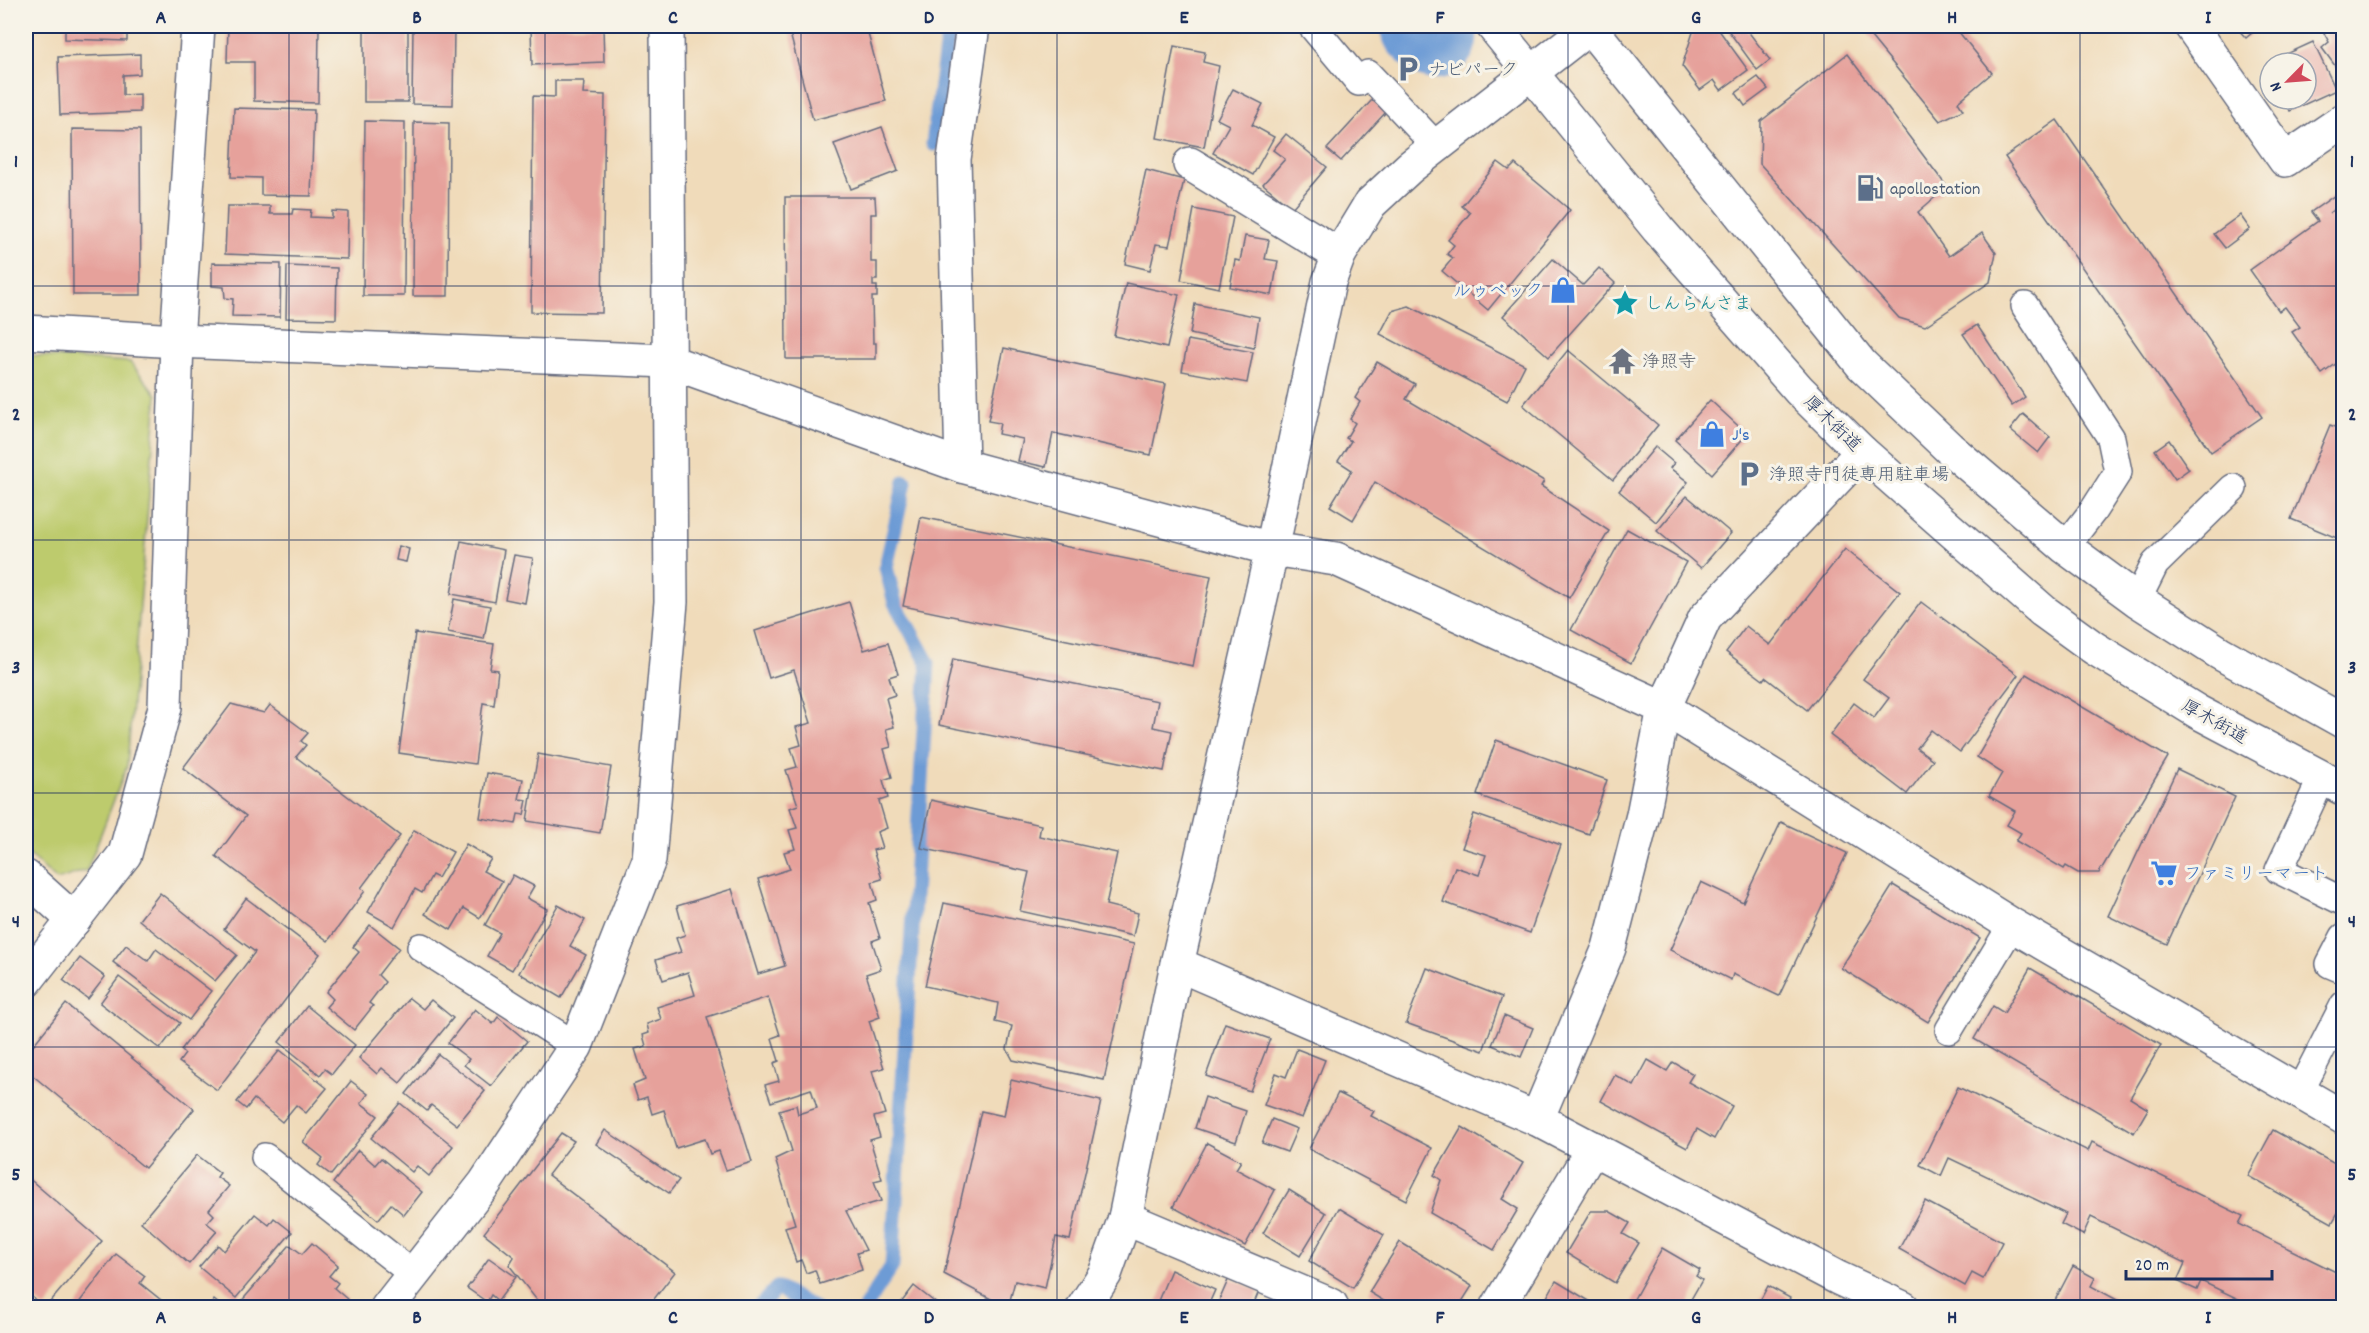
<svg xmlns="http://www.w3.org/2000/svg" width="2369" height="1333" font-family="Dekko,'Klee One',sans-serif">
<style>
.green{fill:#bdcb6d;stroke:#6c7d66;stroke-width:1.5}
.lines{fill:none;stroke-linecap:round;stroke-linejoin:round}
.stream{stroke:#6d9bd5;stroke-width:15}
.river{stroke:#6d9bd5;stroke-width:87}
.building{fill:#e6a19b}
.lane-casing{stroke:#666b7e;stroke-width:30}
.street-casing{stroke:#666b7e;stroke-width:36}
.secondary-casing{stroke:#666b7e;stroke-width:36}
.highway-casing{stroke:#666b7e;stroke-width:36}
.lane{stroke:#fff;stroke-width:27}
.street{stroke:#fff;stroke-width:33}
.secondary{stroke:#fff;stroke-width:33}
.highway{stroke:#fff;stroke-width:33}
.grid{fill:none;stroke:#1b2f5e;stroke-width:1.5;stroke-opacity:0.55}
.labels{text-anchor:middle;stroke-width:6;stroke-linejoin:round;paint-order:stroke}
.service-label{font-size:18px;fill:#4e5e75;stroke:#f7f3e8;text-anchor:start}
.shop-label{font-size:18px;fill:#366cbe;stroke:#f7f3e8;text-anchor:start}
.culture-label{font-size:18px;fill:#0d838f;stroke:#f7f3e8;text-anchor:start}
.worship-label{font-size:18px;fill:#5b616d;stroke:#f7f3e8;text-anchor:start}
.street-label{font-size:18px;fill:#1b2f5e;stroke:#f7f3e8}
.neatline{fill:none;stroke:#1b2f5e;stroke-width:2}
.grid-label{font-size:20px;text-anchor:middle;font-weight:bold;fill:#1b2f5e}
</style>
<rect width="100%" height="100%" fill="#f7f3e8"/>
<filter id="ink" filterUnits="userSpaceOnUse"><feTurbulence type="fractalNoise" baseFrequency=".0167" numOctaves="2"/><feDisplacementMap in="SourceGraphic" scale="12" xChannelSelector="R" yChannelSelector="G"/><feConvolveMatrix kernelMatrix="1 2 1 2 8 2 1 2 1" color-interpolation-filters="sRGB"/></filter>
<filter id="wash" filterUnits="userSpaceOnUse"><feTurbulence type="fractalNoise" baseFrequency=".008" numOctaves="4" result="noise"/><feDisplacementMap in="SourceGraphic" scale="24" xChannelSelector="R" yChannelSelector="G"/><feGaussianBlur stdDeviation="1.35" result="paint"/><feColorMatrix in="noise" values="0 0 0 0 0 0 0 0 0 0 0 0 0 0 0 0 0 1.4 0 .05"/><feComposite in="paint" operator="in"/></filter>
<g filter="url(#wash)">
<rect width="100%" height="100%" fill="#f0dbba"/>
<path class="green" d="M26 355 130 362 157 395 127 766 87 870 57 880 26 852Z"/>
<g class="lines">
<g class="stream">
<path d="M933 144 949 26"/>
<path d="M758 1308 777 1288 814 1308"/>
<path d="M865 1308 892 1266 928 663 895 603 886 567 905 482"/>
</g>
<path class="river" d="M1424 26 1434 36"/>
</g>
<g id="blocks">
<g class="building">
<path d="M65 26H127V41L65 39Z"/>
<path d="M228 26H319L318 103 254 101V62H227Z"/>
<rect x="364" y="26" width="44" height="76"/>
<path d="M413 26H454L453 105 412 104Z"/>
<path d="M531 26H603L604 62 532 65Z"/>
<path d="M788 26H866L886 101 813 120Z"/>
<path d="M1695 26H1716L1748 70 1721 90 1714 80 1700 90 1682 66Z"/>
<path d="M1725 26H1744L1770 60 1757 70Z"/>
<path d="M1862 26H1954L1992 73 1958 102 1963 110 1940 121Z"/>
<path d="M2235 26H2260L2246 38Z"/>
<path d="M2334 26H2344V78L2322 48 2329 42 2324 33Z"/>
<path d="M2313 42 2336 90 2290 111 2285 99H2306V63H2280L2278 58Z"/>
<path d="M1174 46 1205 52 1203 62 1219 66 1204 147 1157 138Z"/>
<path d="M140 54V74L123 75V95L140 94V112L60 115 58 57Z"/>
<path d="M1847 54 1947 187 1918 212 1949 256 1982 233 1996 253 1990 282 1925 326 1899 318 1760 164 1761 121Z"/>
<path d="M26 69H29L27 100H26Z"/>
<path d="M1758 77 1768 89 1745 106 1736 93Z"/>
<path d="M555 81H584L583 94 605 95 602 313 531 312 533 96 555 97Z"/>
<path d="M1233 89 1263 104 1252 125 1274 137 1253 175 1213 153 1229 125 1217 119Z"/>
<path d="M1372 100 1386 112 1341 161 1327 149Z"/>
<path d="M234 108 314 110 311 196 261 195V178L231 177Z"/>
<path d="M2057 120 2262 417 2211 452 2005 157Z"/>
<path d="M365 121 405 122 404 296H363Z"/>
<path d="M414 122 449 123 448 296H413Z"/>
<path d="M882 127 898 171 851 189 834 144Z"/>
<path d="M72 129 140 130 141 295H73Z"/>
<path d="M1286 134 1327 167 1292 208 1263 184 1285 159 1273 150Z"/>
<path d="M1498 162 1509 170 1515 164 1570 210 1488 310 1442 271 1453 258 1447 254 1454 245 1448 240 1470 213 1462 206Z"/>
<path d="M1146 170 1184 180 1169 246 1156 244 1150 270 1125 264Z"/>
<path d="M2344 189V202L2329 213 2344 203V358L2322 374 2292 332 2300 327 2285 307 2279 311 2250 270 2318 221 2311 212Z"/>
<path d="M785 197H875L876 214H871V262H877V280H873V286H877V297H872L873 343H876V359H786Z"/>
<path d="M227 206H270V214H292L293 209 311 210 310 217 332 218V211L348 212 347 259 225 254Z"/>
<path d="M1194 209 1233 217 1219 288 1181 280Z"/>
<path d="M2240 215 2250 229 2225 248 2214 234Z"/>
<path d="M1245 236 1269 240 1265 259 1278 261 1272 295 1230 287 1235 260 1240 261Z"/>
<path d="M1553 259 1583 285 1599 268 1615 283 1549 357 1503 316Z"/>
<path d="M212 263 281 264 280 317 232 316 233 299 225 298 224 287 212 286Z"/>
<path d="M287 266 337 268 336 319 286 318Z"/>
<path d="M1126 283 1179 295 1167 348 1114 336Z"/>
<path d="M1195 304 1259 317 1254 348 1190 334Z"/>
<path d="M1409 306 1525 365 1507 401 1380 334 1392 311Z"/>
<path d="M1977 325 2025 397 2012 406 1963 334Z"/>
<path d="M1188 340 1253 352 1247 383 1182 371Z"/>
<path d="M1004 348 1166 384 1151 455 1053 433 1046 467 1018 461 1023 439 998 434 1000 423 988 421Z"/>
<path d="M1568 350 1658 425 1613 480 1523 405Z"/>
<path d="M1377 362 1415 384 1406 399 1544 481 1541 486 1609 531 1569 598 1375 482 1353 520 1330 506 1352 470 1338 461 1351 441 1346 438 1355 423 1350 419 1360 402 1355 398Z"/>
<path d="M1710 400 1747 434 1712 474 1675 440Z"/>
<path d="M2023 414 2050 437 2038 453 2010 430Z"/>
<path d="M2330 425 2344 430V541L2291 519Z"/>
<path d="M2169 440 2189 469 2175 479 2155 450Z"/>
<path d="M1655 447 1674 463 1670 468 1688 482 1656 522 1619 491Z"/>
<path d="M1687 496 1731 533 1701 568 1657 531Z"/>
<path d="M921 517 1211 576 1193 666 903 606Z"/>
<path d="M1627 529 1686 562 1631 663 1571 630Z"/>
<path d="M461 541 504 550 495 602 451 594Z"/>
<path d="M399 546 409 549 406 562 396 560Z"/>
<path d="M1845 549 1900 592 1807 710 1765 677 1763 680 1726 652 1746 626 1770 645Z"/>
<path d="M514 555 533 558 525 603 505 599Z"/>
<path d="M454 599 490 606 484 639 448 632Z"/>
<path d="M849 602 864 650 888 643 898 674 889 677 895 695 886 698 894 727 886 729 891 747 884 749 892 777 883 780 888 798 879 801 887 828 877 832 882 848 873 850 882 879 872 882 877 900 869 903 880 938 872 941 881 969 866 974 880 1017 869 1021 884 1068 872 1071 885 1114 874 1117 880 1137 870 1140 882 1179 874 1181 881 1201 846 1211 866 1250 857 1253 862 1270 820 1284 815 1270 806 1273 801 1260 796 1262 785 1227 795 1224 775 1159 792 1151 779 1110 796 1105 798 1114 817 1108 811 1089 771 1102 765 1085 779 1081 774 1063 779 1061 772 1038 780 1035 768 997 707 1017 752 1162 726 1170 719 1151 710 1154 705 1139 676 1148 664 1110 652 1114 647 1097 638 1100 633 1085 645 1080 635 1049 646 1046 643 1035 649 1033 647 1024 661 1019 657 1007 695 995 688 972 663 980 656 960 681 952 676 938 685 935 677 906 732 889 758 974 785 966 758 879 790 869 784 852 795 849 789 830 797 828 790 808 798 805 786 770 797 767 791 748 801 745 796 727 811 723 794 670 769 678 755 631Z"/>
<path d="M1921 602 2018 675 1960 752 1931 730 1917 748 1933 760 1907 794 1830 735 1854 703 1874 718 1889 698 1863 679Z"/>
<path d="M415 633 494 644 490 669 498 670 494 705 483 703 475 764 399 753Z"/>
<path d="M953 659 1158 701 1153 727 1172 731 1164 771 939 725Z"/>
<path d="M2026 674 2168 757 2099 873H2078L2066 866 2064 869 2016 841 2021 833 2007 825 2015 811 1989 796 2002 773 1977 757Z"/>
<path d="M231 704 264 713 270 705 308 733 301 741 306 745 296 757 400 836 361 888 365 891 328 941 216 856 246 816 183 768Z"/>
<path d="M1496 740 1607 780 1589 834 1477 795Z"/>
<path d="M538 754 611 767 600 833 527 821Z"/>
<path d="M2177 769 2235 797 2167 944 2108 916Z"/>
<path d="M487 773 523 779 519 799 527 800 524 815 518 814 516 824 480 818Z"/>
<path d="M931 800 1041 825 1039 836 1117 853 1106 905 1138 913 1133 936 1020 911 1029 872 921 848Z"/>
<path d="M1474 814 1561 845 1530 933 1443 902 1455 867 1479 875 1486 855 1462 848Z"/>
<path d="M1781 822 1847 853 1779 996 1733 974 1731 980 1670 950 1701 882 1743 902Z"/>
<path d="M414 830 453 852 438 878 432 875 422 893 415 889 394 927 368 912Z"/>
<path d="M466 844 491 859 483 871 502 881 480 918 464 908 451 930 425 914Z"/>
<path d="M513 875 534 886 527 898 547 909 512 970 487 956 500 933 485 925Z"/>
<path d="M1893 885 1980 938 1928 1022 1841 968Z"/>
<path d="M160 893 237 955 215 981 139 920Z"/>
<path d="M246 898 320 954 217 1090 179 1062 185 1054 181 1050 255 952 224 929Z"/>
<path d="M944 903 1134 944 1104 1080 1013 1060 1007 1049 1012 1026 995 1022 998 1003 925 986Z"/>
<path d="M558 905 585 920 570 946 586 955 561 998 519 973Z"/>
<path d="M370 925 399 948 378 975 385 982 369 1003 373 1006 354 1030 326 1007 333 999 326 992 359 952 353 947Z"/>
<path d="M126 945 148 961 156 949 211 991 189 1020 113 962Z"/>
<path d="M80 958 105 977 88 999 63 980Z"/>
<path d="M1427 968 1502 997 1483 1051 1406 1023Z"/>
<path d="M2030 968 2161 1045 2130 1098 2148 1109 2134 1133 1974 1039 1993 1006 2004 1013Z"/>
<path d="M119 977 180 1023 160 1049 100 1003Z"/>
<path d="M409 998 423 1009 431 1000 453 1018 400 1083 382 1068 377 1074 359 1058Z"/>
<path d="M66 1004 194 1109 145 1168 26 1070V1054Z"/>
<path d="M307 1006 355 1045 332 1074 325 1069 320 1075 279 1042Z"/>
<path d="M475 1009 493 1024 498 1017 527 1041 491 1086 464 1065 469 1059 448 1043Z"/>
<path d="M1504 1016 1533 1028 1521 1057 1492 1045Z"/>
<path d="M1225 1023 1270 1039 1250 1091 1206 1076Z"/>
<path d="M1297 1049 1325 1060 1302 1118 1264 1105 1276 1073 1286 1077Z"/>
<path d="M280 1050 327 1088 306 1113 296 1105 282 1122 254 1099 246 1109 237 1102Z"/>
<path d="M438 1054 485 1091 457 1125 431 1105 427 1111 406 1094Z"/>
<path d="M1648 1060 1667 1071 1673 1062 1693 1074 1688 1082 1732 1106 1714 1139 1697 1129 1687 1148 1601 1101 1615 1075 1634 1086Z"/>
<path d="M1011 1080 1101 1101 1070 1240 1056 1237 1045 1288 1015 1281 1008 1308 944 1274 981 1111 1004 1116Z"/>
<path d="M351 1081 368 1094 361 1103 378 1116 331 1175 318 1165 323 1158 303 1142Z"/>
<path d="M1958 1087 2088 1151 2092 1142 2243 1216 2239 1224 2344 1276V1308H2257L2201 1281 2197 1290 2177 1281 2185 1263 2091 1217 2083 1235 2061 1224 2066 1214 1949 1158 1941 1176 1920 1165Z"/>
<path d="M1338 1093 1374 1111 1371 1116 1432 1148 1406 1200 1309 1149Z"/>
<path d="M1205 1097 1246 1111 1236 1142 1195 1128Z"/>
<path d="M400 1103 453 1146 429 1176 417 1166 412 1172 371 1138Z"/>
<path d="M1272 1119 1297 1129 1287 1152 1262 1143Z"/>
<path d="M1462 1127 1523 1163 1502 1199 1518 1209 1494 1250 1430 1213 1441 1180 1434 1175Z"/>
<path d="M605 1130 679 1180 669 1193 596 1144Z"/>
<path d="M2273 1130 2344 1169V1202L2332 1223 2248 1176Z"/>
<path d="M561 1133 574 1141 548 1175 675 1272 647 1308H538L540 1304 509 1265 514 1257 484 1233Z"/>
<path d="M1207 1143 1241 1161 1236 1169 1275 1190 1245 1246 1173 1207Z"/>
<path d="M358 1150 375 1165 381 1158 422 1192 404 1215 391 1204 378 1220 333 1183Z"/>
<path d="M197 1155 220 1173 217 1177 229 1186 209 1210 214 1215 207 1223 217 1231 189 1264 141 1222Z"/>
<path d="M26 1176 102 1241 45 1308 26 1292Z"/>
<path d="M1289 1190 1326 1213 1300 1256 1263 1233Z"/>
<path d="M1925 1201 2002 1242 1983 1279 1972 1273 1965 1286 1899 1249Z"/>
<path d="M1339 1208 1384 1235 1353 1288 1309 1261Z"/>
<path d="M1591 1211H1609L1630 1223 1623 1234 1639 1243 1615 1283 1566 1253Z"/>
<path d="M255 1214 269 1225 274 1218 292 1232 236 1298 199 1267 218 1245 224 1251Z"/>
<path d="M1400 1242 1472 1286 1458 1308H1395L1369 1292Z"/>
<path d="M312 1243 338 1265 329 1276 338 1283 334 1288 347 1299 340 1308H242L239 1304 290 1245 302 1254Z"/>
<path d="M1662 1248 1700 1270 1696 1276 1702 1280 1686 1308H1629Z"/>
<path d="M116 1254 145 1276 140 1283 171 1308H75Z"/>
<path d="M489 1258 516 1277 498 1301 491 1295 487 1302 467 1288Z"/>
<path d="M2073 1266 2095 1278 2091 1286 2132 1308H2051Z"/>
<path d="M1171 1270 1215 1290 1207 1308H1155Z"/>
<path d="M1229 1278 1259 1291 1252 1308H1216Z"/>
<path d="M1556 1281 1601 1308H1541Z"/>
<path d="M914 1286 942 1308H897Z"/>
<path d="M1768 1286 1790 1298 1785 1308H1756Z"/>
<path d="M214 1300 224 1308H208Z"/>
</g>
</g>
</g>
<g filter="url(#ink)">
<use href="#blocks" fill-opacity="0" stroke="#666b7e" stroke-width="1.5"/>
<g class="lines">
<defs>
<g id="lane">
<path d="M1312 26 1359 82 1368 74 1436 146"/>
<path d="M2025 306 2111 438 2118 472 2093 511 2065 547"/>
<path d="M2137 600 2155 564 2233 488"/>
<path d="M2322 778 2279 870 2344 902"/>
<path d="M2344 937 2330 964 2344 970"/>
<path d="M421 947 576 1046"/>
<path d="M1949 1030 2012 925"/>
<path d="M2299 1093 2344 1005"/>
<path d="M265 1157 413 1274"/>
</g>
<g id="street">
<path d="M2191 26 2285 160 2344 120"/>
<path d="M1190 164 1339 255"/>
<path d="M26 332 177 341 668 361 962 466 1272 549 1336 559 1664 708 1643 815 1609 948 1537 1119"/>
<path d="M1862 452 1705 618 1664 708 2012 925 2344 1118"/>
<path d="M962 466 954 159 973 26"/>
<path d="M26 877 74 920"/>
<path d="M1177 964 1537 1119 1838 1278 1903 1308"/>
<path d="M26 981 125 854 165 707 177 341 198 26"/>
<path d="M1125 1218 1331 1305 1330 1308"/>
<path d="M387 1308 485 1183 576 1046 649 860 671 602 667 26"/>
<path d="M1497 1308 1593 1148"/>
</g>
<path id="secondary" d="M1083 1308 1105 1274 1125 1218 1177 964 1272 549 1329 282 1339 255 1370 204 1410 167 1591 26"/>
<g id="highway">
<path d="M1493 26 1658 229 1799 390 1862 452 2043 611 2094 648 2198 712 2344 789"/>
<path d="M1589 26 1862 365 1949 448 2065 547 2137 600 2220 653 2344 722"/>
</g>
</defs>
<use href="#lane" class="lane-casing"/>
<use href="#street" class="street-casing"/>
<use href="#secondary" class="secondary-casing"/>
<use href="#highway" class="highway-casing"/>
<use href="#lane" class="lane"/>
<use href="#street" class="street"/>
<use href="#secondary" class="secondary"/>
<use href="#highway" class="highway"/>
</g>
</g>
<path class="grid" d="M289 26V1308M545 26V1308M801 26V1308M1057 26V1308M1312 26V1308M1568 26V1308M1824 26V1308M2080 26V1308M26 286H2344M26 540H2344M26 793H2344M26 1047H2344"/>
<defs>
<symbol id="parking-bare" viewBox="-9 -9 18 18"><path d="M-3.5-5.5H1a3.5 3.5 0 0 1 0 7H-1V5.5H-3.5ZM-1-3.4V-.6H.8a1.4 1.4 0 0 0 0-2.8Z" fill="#5c6f8a" stroke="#f7f3e8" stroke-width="2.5" paint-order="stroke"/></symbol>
<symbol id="fuel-bare" viewBox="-9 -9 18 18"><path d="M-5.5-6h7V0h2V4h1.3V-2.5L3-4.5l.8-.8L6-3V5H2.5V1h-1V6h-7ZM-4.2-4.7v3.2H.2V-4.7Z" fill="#5c6f8a" stroke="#f7f3e8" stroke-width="2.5" paint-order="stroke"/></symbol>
<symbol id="shop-bare" viewBox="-9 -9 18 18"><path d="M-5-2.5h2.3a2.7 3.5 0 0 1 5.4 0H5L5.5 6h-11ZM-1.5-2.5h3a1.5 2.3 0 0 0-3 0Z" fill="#3f7fe0" stroke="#f7f3e8" stroke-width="2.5" paint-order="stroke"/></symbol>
<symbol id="sight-bare" viewBox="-9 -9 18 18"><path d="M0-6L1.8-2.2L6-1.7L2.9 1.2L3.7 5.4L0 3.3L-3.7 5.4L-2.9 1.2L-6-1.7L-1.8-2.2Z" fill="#0f9aa8" stroke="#f7f3e8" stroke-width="2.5" paint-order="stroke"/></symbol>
<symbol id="temple-bare" viewBox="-9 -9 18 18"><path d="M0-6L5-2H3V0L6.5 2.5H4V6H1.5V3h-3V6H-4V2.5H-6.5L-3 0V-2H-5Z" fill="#6b7280" stroke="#f7f3e8" stroke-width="2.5" paint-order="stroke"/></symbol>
<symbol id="supermarket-bare" viewBox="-9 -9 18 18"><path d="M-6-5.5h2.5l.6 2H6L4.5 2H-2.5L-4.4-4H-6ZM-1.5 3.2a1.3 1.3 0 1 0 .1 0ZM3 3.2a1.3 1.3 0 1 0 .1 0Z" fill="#3f7fe0" stroke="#f7f3e8" stroke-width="2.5" paint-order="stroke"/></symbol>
</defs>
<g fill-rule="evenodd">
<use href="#parking-bare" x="1389" y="50" width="38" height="38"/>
<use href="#fuel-bare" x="1851" y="169" width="38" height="38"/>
<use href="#shop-bare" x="1544" y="271" width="38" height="38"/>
<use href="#sight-bare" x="1606" y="284" width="38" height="38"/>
<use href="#temple-bare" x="1603" y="342" width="38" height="38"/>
<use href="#shop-bare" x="1693" y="415" width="38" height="38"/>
<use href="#parking-bare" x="1730" y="455" width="38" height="38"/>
<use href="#supermarket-bare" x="2145" y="854" width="38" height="38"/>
</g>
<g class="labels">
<g class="service-label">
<text x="1428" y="75">ナビパーク</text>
<text x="1890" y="194">apollostation</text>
<text x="1769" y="480">浄照寺門徒専用駐車場</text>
</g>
<g class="shop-label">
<text x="1543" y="296" text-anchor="end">ルゥベック</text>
<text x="1732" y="440">J's</text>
<text x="2184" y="879">ファミリーマート</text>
</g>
<g class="culture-label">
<text x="1645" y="309">しんらんさま</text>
</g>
<g class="worship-label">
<text x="1642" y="367">浄照寺</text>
</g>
<g class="street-label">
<text transform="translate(1833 423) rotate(44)" y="6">厚木街道</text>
<text transform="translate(2215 721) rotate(29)" y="6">厚木街道</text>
</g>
</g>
<rect width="2369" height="1333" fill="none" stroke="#f7f3e8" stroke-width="66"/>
<g transform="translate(2288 81) rotate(245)"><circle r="28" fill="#f7f3e8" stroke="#9fa5b1" stroke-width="1.5"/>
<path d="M0-4.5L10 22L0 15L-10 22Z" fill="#d1495b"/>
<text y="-9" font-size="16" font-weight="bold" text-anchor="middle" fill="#1b2f5e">N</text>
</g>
<path d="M2126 1270v9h146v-9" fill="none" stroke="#1b2f5e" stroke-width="3"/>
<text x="2135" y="1270" font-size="18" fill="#1b2f5e" stroke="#f7f3e8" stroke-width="4.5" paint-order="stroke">20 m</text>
<rect x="33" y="33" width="2303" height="1267" class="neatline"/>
<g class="grid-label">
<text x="161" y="23">A</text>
<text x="417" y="23">B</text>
<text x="673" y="23">C</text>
<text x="929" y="23">D</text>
<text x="1184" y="23">E</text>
<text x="1440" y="23">F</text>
<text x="1696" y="23">G</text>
<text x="1952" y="23">H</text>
<text x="2208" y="23">I</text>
<text x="16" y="167">1</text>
<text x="2352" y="167">1</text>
<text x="16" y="420">2</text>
<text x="2352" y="420">2</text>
<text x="16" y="673">3</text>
<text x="2352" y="673">3</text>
<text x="16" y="927">4</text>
<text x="2352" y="927">4</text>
<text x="16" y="1180">5</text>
<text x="2352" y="1180">5</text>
<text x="161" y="1323">A</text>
<text x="417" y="1323">B</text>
<text x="673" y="1323">C</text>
<text x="929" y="1323">D</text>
<text x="1184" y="1323">E</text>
<text x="1440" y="1323">F</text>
<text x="1696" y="1323">G</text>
<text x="1952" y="1323">H</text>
<text x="2208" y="1323">I</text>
</g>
</svg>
